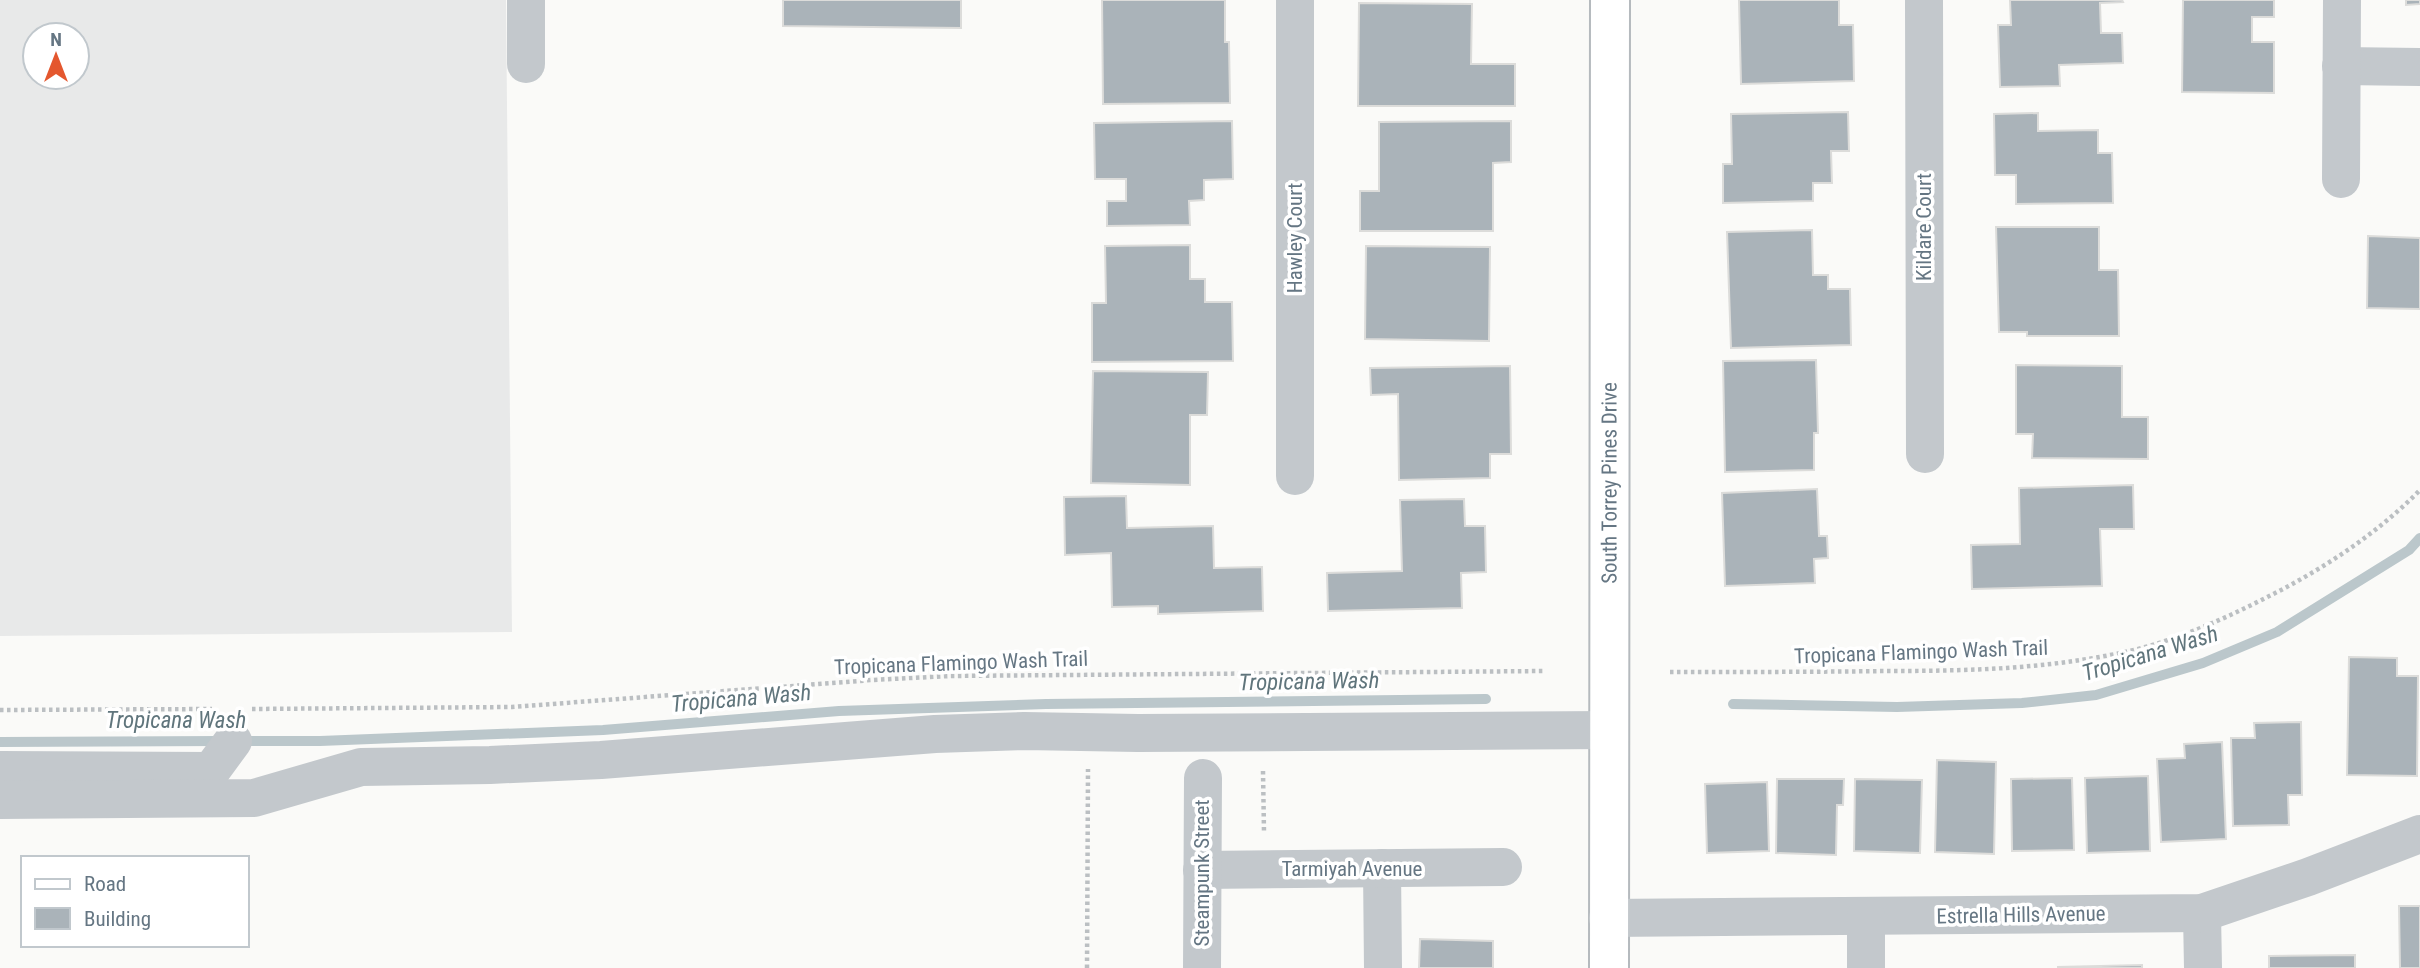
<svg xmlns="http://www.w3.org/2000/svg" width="2420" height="968" font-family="'Roboto Condensed',sans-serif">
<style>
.built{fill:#e8e9e9;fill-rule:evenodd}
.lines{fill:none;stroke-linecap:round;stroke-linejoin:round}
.stream{stroke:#bbc7cb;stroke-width:10}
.building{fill:#aab3b9;stroke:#dcdcda;stroke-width:2}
.major-casing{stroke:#b5babe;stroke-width:42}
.path{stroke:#bbbfc2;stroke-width:4.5;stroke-dasharray:3.5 3.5;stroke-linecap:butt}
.minor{stroke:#c3c8cc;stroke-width:38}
.major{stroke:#fff;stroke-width:38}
.labels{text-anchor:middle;stroke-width:7;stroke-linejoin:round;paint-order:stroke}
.street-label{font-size:21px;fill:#657683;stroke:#fff}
.water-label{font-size:23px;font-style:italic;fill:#60757c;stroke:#fff}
</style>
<rect width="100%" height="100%" fill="#fafaf8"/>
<path class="built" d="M0 0H506L512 632 0 636ZM35 35H77V77H35Z"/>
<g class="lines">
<g class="stream">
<path d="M1733 704 1897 707 2022 703 2096 695 2203 663 2277 632 2409 550 2420 538"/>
<path d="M237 741H320L603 730 839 711 1046 704 1486 699"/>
<path d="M0 742 221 741"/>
</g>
</g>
<g class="building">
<path d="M783 0H961V28L783 26Z"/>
<path d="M1102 0H1225V42H1229L1230 103 1103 104Z"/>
<path d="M1739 0H1839V25H1853L1854 81 1741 84Z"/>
<path d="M2010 0H2122L2123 2 2100 3 2101 33H2122L2123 63 2059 65 2060 86 2000 87 1998 25H2011Z"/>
<path d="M2183 0H2274V17H2252V42H2274V93L2182 92Z"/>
<path d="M2406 0H2420V4L2406 5Z"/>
<path d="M1359 3 1472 4 1471 64H1515V106H1358Z"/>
<path d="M1848 112 1849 151H1831L1832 183H1813V201L1723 203V164H1732L1731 114Z"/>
<path d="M2038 113V131L2098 130V153H2112L2113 203 2016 204V175H1995L1994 114Z"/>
<path d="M1232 121 1233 179 1204 180V200L1189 201 1190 225 1107 226V201H1126V179H1095L1094 123Z"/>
<path d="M1511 121V162L1493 163V231H1360V191H1379V122Z"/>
<path d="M1996 227H2099V270H2118L2119 336H2027V332H1999Z"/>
<path d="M1812 230 1813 275H1828V289H1850L1851 345 1731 348 1727 232Z"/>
<path d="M2368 236 2420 238V309L2367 308Z"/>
<path d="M1190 245V279H1205V302H1232L1233 361 1092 362V303H1106L1105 246Z"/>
<path d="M1366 246 1490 247 1489 341 1365 339Z"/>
<path d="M1816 360 1818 433H1814V470L1725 472 1723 361Z"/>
<path d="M2016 365 2122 366V417H2148V459L2032 458 2033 434H2016Z"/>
<path d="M1510 366 1511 454H1490V478L1399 480 1398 394 1371 395 1370 368Z"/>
<path d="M1093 371 1208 372 1207 415H1190V485L1091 483Z"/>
<path d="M2133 485 2134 529H2100L2102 586 1972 589 1971 545 2020 544 2019 488Z"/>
<path d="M1817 489 1819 536H1827L1828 558 1814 559 1815 583 1725 586 1722 493Z"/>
<path d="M1126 496 1127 528 1213 526 1214 568 1262 567 1263 611 1158 614V606L1112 607 1111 553 1065 555 1064 497Z"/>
<path d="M1464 499 1465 526H1485L1486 572 1461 573 1462 608 1328 611 1327 573 1402 571 1400 500Z"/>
<path d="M2349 657 2397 658V676H2418L2417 776 2347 775Z"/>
<path d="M2301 722 2302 795H2288L2289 825 2233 826 2231 738H2255L2254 723Z"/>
<path d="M2222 742 2226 839 2161 842 2157 759 2185 758 2184 744Z"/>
<path d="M1937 760 1996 762 1994 854 1935 852Z"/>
<path d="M2148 776 2150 851 2087 853 2085 778Z"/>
<path d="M2072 778 2074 850 2012 851 2011 779Z"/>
<path d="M1777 779H1844L1843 805H1837L1836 855 1776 853Z"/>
<path d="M1855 779 1922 780 1920 853 1854 851Z"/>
<path d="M1767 782 1769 851 1707 853 1705 784Z"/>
<path d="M2399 906H2420V968H2400Z"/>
<path d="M1420 939 1493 941V968H1419Z"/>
<path d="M2355 955V968H2269V956Z"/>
<path d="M2142 965V968H2058V967Z"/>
</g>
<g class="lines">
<defs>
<g id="major">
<path id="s1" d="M1609 968 1610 0"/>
</g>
</defs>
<use href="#major" class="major-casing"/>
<g class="path">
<path d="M1670 672C1742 672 1815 672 1888 671 1968 671 2046 669 2125 652 2180 640 2233 615 2283 589 2332 563 2381 530 2420 490"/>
<path d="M252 709 512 707 872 680 950 676 1545 671"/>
<path d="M0 710 212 709"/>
<path d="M1263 771 1264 832"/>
<path d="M1087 968 1088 769"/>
</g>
<g class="minor">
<path d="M526 0V64"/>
<path d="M1295 0V476"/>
<path d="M1924 0 1925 454"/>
<path d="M2341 66 2420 67"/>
<path d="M2341 179 2342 0"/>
<path d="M0 770 211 771 233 741"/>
<path d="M0 800 254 798 361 767 490 765 601 760 935 734 1024 731 1138 733 1609 730"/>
<path d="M1382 868 1383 968"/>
<path d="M1202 870 1503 867"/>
<path d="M2202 913 2203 968"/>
<path d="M1608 918 2202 913 2308 877 2420 834"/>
<path d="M1202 968 1203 778"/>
<path d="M1866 968V916"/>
</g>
<use href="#major" class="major"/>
</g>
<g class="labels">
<g class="street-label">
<text transform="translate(1924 227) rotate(-90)" y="7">Kildare Court</text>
<text transform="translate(1295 238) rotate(-90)" y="7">Hawley Court</text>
<text dy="7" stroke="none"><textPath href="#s1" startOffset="485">South Torrey Pines Drive</textPath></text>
<text transform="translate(1921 652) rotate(-2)" y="7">Tropicana Flamingo Wash Trail</text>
<text transform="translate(961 663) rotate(-2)" y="7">Tropicana Flamingo Wash Trail</text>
<text x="1352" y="876">Tarmiyah Avenue</text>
<text transform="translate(1202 873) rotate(-90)" y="7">Steampunk Street</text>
<text transform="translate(2021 915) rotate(-1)" y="7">Estrella Hills Avenue</text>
</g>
<g class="water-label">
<text transform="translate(2150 653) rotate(-17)" y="8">Tropicana Wash</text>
<text transform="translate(1309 681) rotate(-1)" y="8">Tropicana Wash</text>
<text transform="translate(741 698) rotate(-5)" y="8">Tropicana Wash</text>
<text x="176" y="728">Tropicana Wash</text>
</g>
</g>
<rect x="21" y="856" width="228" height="91" fill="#ffffff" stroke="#c1c8cd" stroke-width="2"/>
<rect x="35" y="879" width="35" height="10" fill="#ffffff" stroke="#c1c8cd" stroke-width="2"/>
<text x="84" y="891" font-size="21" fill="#657683">Road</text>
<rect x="35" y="908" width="35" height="21" fill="#aab3b9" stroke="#c1c8cd" stroke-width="2"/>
<text x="84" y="926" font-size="21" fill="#657683">Building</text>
<g transform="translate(56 56)"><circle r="33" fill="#ffffff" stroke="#c1c8cd" stroke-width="2"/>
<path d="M0-5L12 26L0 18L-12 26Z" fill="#e4572e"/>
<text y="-10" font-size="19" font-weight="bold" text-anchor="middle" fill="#657683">N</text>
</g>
</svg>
